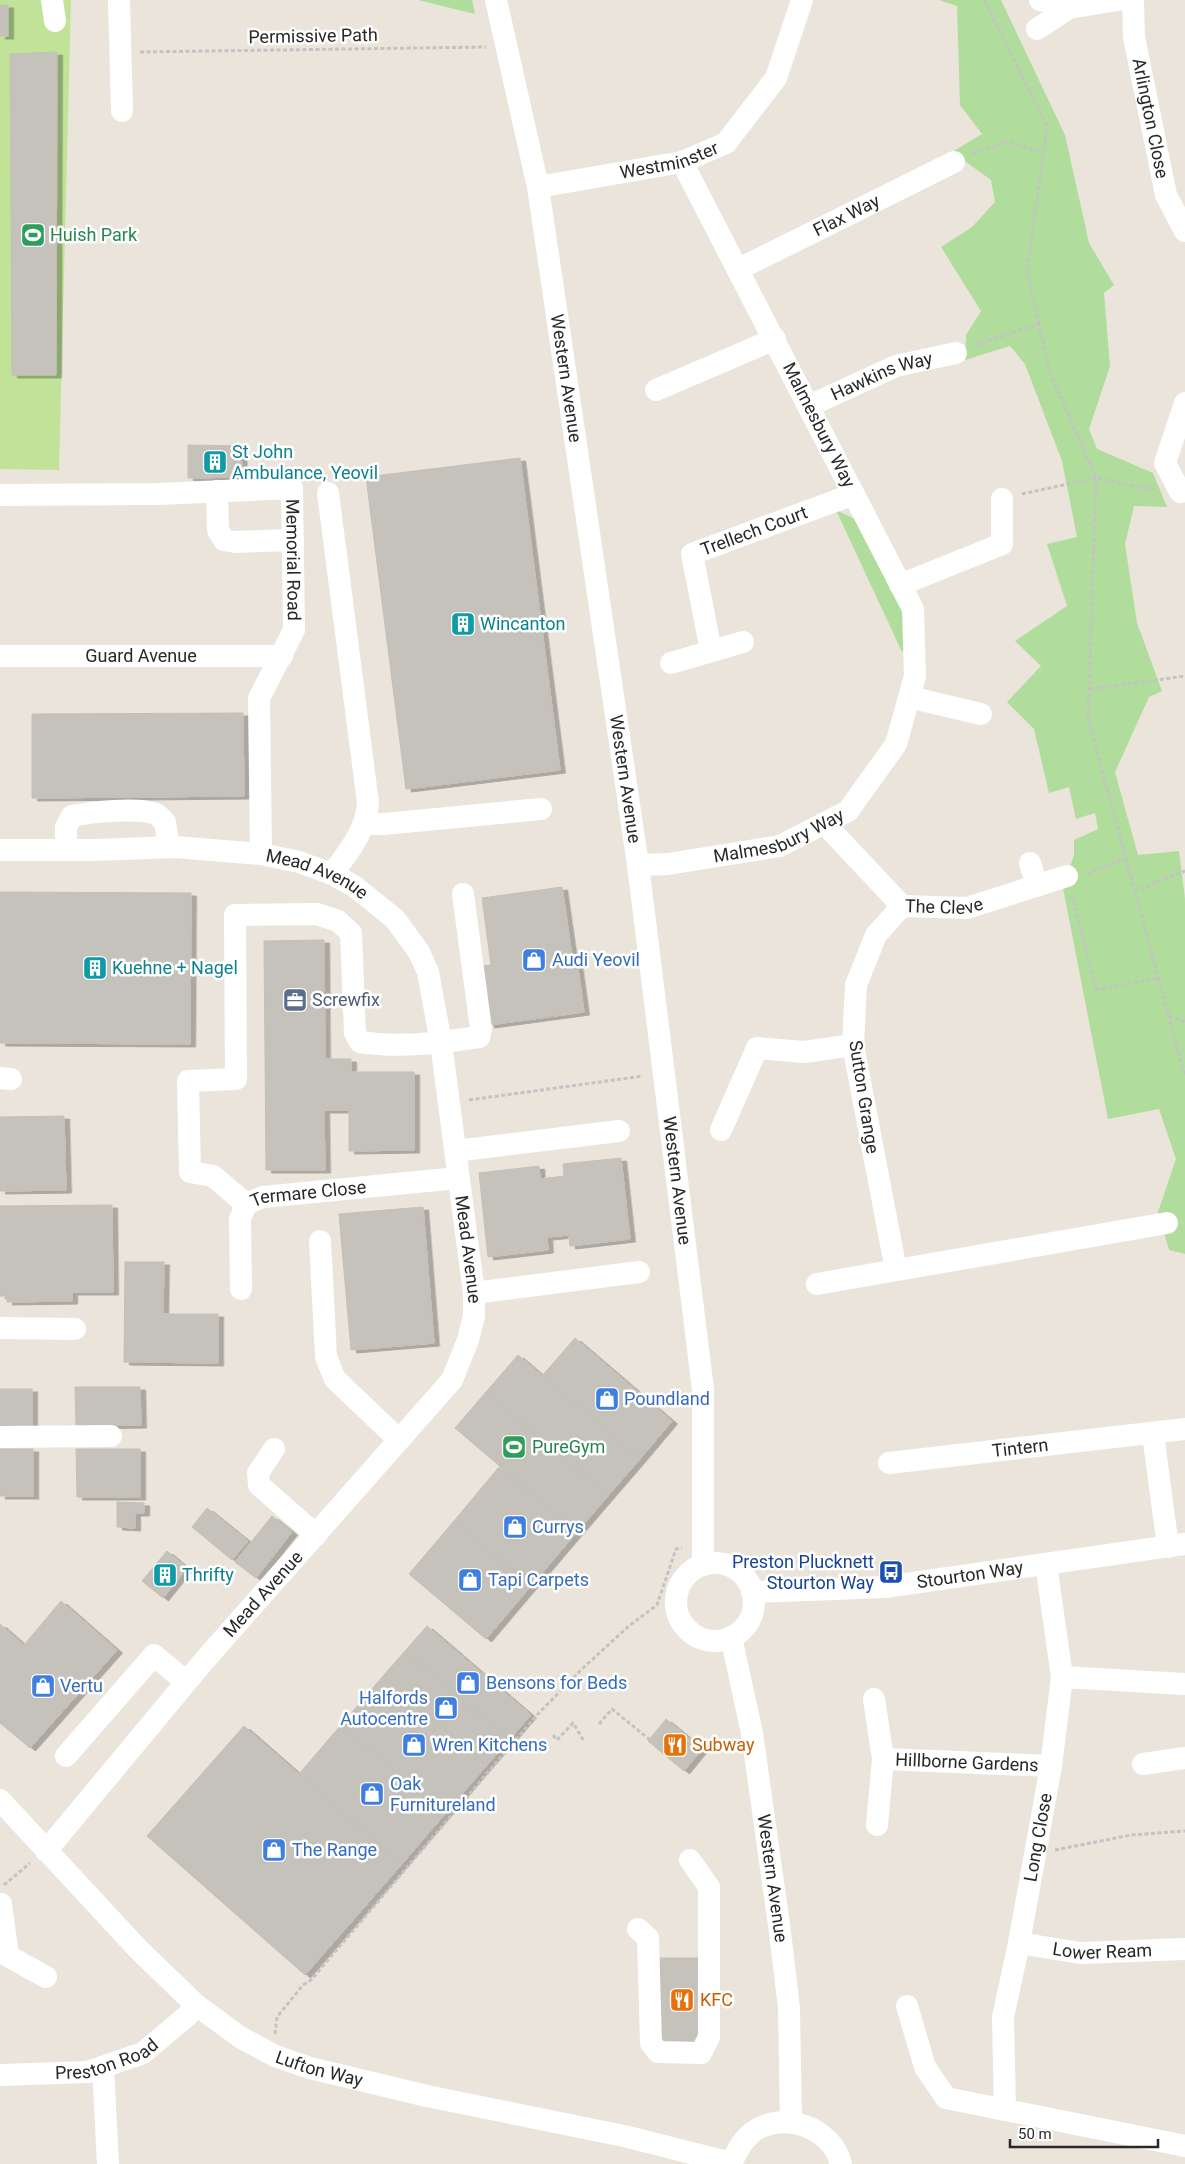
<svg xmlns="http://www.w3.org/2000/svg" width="1185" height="2164" font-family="Roboto,sans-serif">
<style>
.green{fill:#b0dd9b}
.pitch{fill:#c1e398}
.building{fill:#c5c1bb;stroke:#c5c0b5;filter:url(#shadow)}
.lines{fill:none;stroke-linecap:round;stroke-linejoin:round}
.path{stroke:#c3c3c3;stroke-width:3;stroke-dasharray:4 2.5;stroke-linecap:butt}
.minor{stroke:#fff;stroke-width:22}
.labels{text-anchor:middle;stroke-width:5;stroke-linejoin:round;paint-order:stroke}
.street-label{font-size:18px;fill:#282828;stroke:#fff}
.leisure-label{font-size:18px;fill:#27864d;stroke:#fff;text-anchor:start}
.culture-label{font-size:18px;fill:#0d838f;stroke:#fff;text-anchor:start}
.shop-label{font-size:18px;fill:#366cbe;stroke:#fff;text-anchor:start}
.service-label{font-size:18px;fill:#4e5e75;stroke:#fff;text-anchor:start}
.transit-label{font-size:18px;fill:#164399;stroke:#fff;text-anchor:end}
.food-label{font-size:18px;fill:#c56008;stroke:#fff;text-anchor:start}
</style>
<defs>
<filter id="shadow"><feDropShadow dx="5.5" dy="3" stdDeviation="0" flood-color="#0004"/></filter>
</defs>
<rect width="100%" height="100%" fill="#eae4db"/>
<g class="green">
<path d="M418 0H472L475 14Z"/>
<path d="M939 0H1001L1065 135 1089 243 1114 285 1104 293 1110 366 1089 429 1097 449 1153 473 1167 507 1134 506 1125 544 1137 623 1162 691 1149 697 1115 772 1138 855 1179 851 1185 899V1254L1169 1250 1158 1212 1176 1159 1159 1109 1108 1119 1063 888 1074 855V840L1098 829 1095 813 1076 819 1069 787 1049 793 1034 729 1007 702 1041 666 1015 641 1067 606 1047 544 1077 537 1062 461 1025 364 1010 346 965 360 966 335 981 311 941 247 972 227 995 202 991 180 952 152 982 134 960 105 957 6Z"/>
<path d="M836 510 859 521 903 612 906 651 902 652Z"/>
</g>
<path class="pitch" d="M0 0H71L59 470 0 469Z"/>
<g class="building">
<rect x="0" y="5" width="8" height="31"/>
<path d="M57 52 56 375H12L10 54Z"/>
<path d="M188 445 241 446 242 477 188 478Z"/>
<path d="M520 458 560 770 406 789 366 477Z"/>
<path d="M243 713 244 796 32 798V714Z"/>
<path d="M562 887 572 956 576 955 584 1012 489 1025 481 966 491 965 482 898Z"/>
<path d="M0 892 191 893 190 1044 0 1043Z"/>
<path d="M324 940 325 1059H351V1072H414V1150L349 1151V1110H324L325 1170H266L264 941Z"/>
<path d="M64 1116 66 1190 0 1191V1117Z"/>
<path d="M621 1158 630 1239 570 1246 569 1235 547 1237 548 1250 488 1257 479 1173 539 1166 540 1179 564 1176 563 1164Z"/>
<path d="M112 1205 113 1292H72V1301L7 1302V1296H0V1206Z"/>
<path d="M423 1207 434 1343 351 1350 339 1214Z"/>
<path d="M125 1262H164L163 1314H218V1363L124 1362Z"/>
<path d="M575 1338 672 1421 640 1459 542 1376Z"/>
<path d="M518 1355 640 1459 608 1496 486 1392Z"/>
<path d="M75 1387H140L141 1425 76 1426Z"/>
<rect x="0" y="1389" width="32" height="37"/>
<path d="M486 1392 608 1496 577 1532 455 1428Z"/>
<rect x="0" y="1449" width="33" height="47"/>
<path d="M76 1449H140V1497H77Z"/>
<path d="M499 1467 577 1532 531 1586 454 1521Z"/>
<path d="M117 1502 144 1503V1513H135V1528L117 1527Z"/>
<path d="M207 1508 248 1541 232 1560 192 1527Z"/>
<path d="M272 1516 292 1532 256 1578 235 1562Z"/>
<path d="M454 1521 531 1586 486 1639 409 1574Z"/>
<path d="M167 1551 187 1568 163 1598 142 1581Z"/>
<path d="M61 1601 117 1650 30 1748 0 1723V1624L24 1645Z"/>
<path d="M427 1626 531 1715 509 1740 405 1651Z"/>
<path d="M405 1651 509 1740 487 1765 384 1675Z"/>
<path d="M384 1675 487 1765 445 1814 341 1725Z"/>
<path d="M666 1719 702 1749 684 1771 648 1741Z"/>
<path d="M341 1725 445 1814 402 1864 299 1774Z"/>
<path d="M244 1726 402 1864 305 1975 147 1836Z"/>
<rect x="660" y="1958" width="43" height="85"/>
</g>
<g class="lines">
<g class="path">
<path d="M985 0 1047 127 1027 271 1049 370 1096 478 1088 718 1185 1077"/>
<path d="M140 52 486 47"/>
<path d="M973 153 1006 142 1043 152"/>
<path d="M975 345 1039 324"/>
<path d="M1022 494 1096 478 1155 490"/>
<path d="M1089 689 1185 676"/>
<path d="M1087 874 1125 858"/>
<path d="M1134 891 1185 871"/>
<path d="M1072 895 1096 990 1158 978"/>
<path d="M1169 1016 1185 1021"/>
<path d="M469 1100 643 1076"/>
<path d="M599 1724 612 1709 649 1739"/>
<path d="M553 1735 557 1740 573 1723 584 1741"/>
<path d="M1055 1850 1131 1835 1185 1831"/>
<path d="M4 1885 30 1863"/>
<path d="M275 2034 277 2017 303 1985 311 1980 536 1716 582 1669 630 1625 657 1605 676 1549 682 1548"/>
</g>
<g class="minor">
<path d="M52 0 55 21"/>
<path d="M119 0 122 111"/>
<path id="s1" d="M496 0 538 187 638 865 703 1389V1565"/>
<path d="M1040 0 1069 8"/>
<path id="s2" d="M1133 0 1134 37 1166 195 1185 231"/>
<path d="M1037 29 1069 8 1118 0"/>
<path id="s3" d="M538 187 682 162 726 143 776 78 802 0"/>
<path id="s4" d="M739 269 954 162"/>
<path d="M656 390 775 339"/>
<path d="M1185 403 1165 463 1180 492 1185 491"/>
<path id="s5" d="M809 406 896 366 956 353"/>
<path d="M217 491 218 530 224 540 235 542 293 540"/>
<path d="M328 493 368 803C366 832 348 852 332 874"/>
<path id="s6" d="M0 495 159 494 292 488 294 630 259 698 261 854"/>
<path d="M900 585 1002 544V499"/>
<path id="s7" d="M711 651 692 554 854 494"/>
<path id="s8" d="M0 656H282"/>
<path d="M671 663 743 642"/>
<path d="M909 697 981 714"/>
<path id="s9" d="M824 823 902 906 967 908 1067 876"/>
<path d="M364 824H384L541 809"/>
<path id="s10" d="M0 850H94L175 847 261 854 299 862 332 874 354 886 395 919 419 952 428 972 441 1043 474 1293V1316L468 1340 452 1380 203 1662 46 1851"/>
<path d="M66 850V827L72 816C91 812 139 807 156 814 159 816 162 819 165 822L169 847"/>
<path d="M1030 863 1037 886"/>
<path id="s11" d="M638 865 668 864 780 846 848 811 896 744 915 676 913 609 682 162"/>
<path d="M0 1078 11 1079"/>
<path d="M721 1130 757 1048 804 1052 853 1045"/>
<path d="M455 1151 619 1131"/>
<path d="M246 1204 213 1176 190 1172 188 1081 236 1079 235 915 317 914 338 921 351 933 355 1033 360 1042C400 1048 439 1043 479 1037L481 1029 463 894"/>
<path d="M320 1241 326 1357 335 1379 399 1440"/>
<path d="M896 1270 853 1045 856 985 876 935 902 906"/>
<path d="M817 1284 1167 1223"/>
<path id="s12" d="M241 1289 240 1219 246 1204 263 1197 458 1178"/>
<path d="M474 1293 639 1272"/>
<path d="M0 1328 75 1329"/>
<path d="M1153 1434 1168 1547"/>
<path d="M0 1437 111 1436"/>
<path d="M274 1449 258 1473 259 1485 316 1535"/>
<path id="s13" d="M889 1463 1185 1429"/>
<circle cx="715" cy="1602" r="39"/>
<path id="s14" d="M752 1592 885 1587 1185 1544"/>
<path id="s15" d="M731 1637 752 1733 780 1932 789 2008 791 2122"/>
<path d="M1062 1677 1185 1684"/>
<path d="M874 1699 883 1759 877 1825"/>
<path d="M66 1756 154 1655 186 1682"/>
<path id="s16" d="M883 1759 1051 1766"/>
<path d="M1143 1764 1185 1758"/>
<path id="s17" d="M0 1800 138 1949 195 2004 240 2037 275 2056 310 2068 427 2096 624 2136 731 2163"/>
<path d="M1 1904 8 1956 46 1977"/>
<path d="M638 1929 648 1938 651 2043 658 2052 701 2053 709 2037V1887L690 1860"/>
<path id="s18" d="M1019 1943 1080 1953 1185 1949"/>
<path d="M907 2006 925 2067 946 2098 1185 2146"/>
<path d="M103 2067 108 2164"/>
<path id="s19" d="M0 2075 88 2072 143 2053 188 2015 195 2004"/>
<path id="s20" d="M1005 2110 1003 2017 1019 1943 1051 1766 1062 1677 1046 1564"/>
<path d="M731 2164C736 2152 742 2140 753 2132 783 2110 832 2127 841 2164"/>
</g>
</g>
<defs>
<symbol id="stadium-square" viewBox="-11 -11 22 22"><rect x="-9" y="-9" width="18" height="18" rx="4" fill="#2e9e5b" stroke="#fff"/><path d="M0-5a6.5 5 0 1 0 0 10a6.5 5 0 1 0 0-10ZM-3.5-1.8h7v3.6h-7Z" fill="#fff"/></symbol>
<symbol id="building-square" viewBox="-11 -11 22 22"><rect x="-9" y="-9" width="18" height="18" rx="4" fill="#0f9aa8" stroke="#fff"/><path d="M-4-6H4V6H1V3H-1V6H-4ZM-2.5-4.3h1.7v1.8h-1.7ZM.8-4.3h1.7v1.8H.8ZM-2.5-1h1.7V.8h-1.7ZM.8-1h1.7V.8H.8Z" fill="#fff"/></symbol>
<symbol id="shop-square" viewBox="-11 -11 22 22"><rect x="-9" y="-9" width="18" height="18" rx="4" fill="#3f7fe0" stroke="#fff"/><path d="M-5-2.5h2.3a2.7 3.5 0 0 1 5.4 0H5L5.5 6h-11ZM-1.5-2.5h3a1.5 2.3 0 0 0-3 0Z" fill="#fff"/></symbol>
<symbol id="office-square" viewBox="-11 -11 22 22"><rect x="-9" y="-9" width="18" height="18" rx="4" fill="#5c6f8a" stroke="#fff"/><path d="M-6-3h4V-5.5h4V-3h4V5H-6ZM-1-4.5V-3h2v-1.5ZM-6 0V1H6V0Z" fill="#fff"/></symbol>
<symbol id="bus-square" viewBox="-11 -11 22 22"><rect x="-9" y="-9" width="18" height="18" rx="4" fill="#1a4fb4" stroke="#fff"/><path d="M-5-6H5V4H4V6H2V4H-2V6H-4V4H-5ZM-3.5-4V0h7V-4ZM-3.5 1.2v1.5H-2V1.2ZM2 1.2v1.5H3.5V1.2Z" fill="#fff"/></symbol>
<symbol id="restaurant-square" viewBox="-11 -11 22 22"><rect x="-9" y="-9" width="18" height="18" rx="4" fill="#e8710a" stroke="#fff"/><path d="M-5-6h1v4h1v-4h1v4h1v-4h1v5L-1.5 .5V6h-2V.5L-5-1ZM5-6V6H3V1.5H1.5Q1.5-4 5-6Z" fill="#fff"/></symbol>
</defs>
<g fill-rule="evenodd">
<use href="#stadium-square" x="19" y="221" width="28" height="28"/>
<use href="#building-square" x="201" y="448" width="28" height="28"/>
<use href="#building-square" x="449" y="610" width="28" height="28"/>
<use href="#shop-square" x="520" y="946" width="28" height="28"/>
<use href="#building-square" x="81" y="954" width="28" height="28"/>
<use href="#office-square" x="281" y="986" width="28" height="28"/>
<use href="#shop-square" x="593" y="1385" width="28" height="28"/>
<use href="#stadium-square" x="500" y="1433" width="28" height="28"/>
<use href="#shop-square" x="501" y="1513" width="28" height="28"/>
<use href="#bus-square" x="877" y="1558" width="28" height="28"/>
<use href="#building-square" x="151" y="1561" width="28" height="28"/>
<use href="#shop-square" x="456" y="1566" width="28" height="28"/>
<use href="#shop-square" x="454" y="1669" width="28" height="28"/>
<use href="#shop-square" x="29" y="1672" width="28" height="28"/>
<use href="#shop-square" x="432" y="1694" width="28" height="28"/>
<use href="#shop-square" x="400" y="1731" width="28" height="28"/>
<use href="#restaurant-square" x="661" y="1731" width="28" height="28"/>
<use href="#shop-square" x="358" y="1780" width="28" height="28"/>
<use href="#shop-square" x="260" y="1836" width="28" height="28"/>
<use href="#restaurant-square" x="668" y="1986" width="28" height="28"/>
</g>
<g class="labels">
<g class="street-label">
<text transform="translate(313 36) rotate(-1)" y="6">Permissive Path</text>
<text dy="6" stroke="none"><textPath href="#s2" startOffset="120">Arlington Close</textPath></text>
<text dy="6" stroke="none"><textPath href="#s3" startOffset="134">Westminster</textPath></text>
<text dy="6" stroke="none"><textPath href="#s4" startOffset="120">Flax Way</textPath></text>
<text dy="6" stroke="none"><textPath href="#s5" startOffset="79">Hawkins Way</textPath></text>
<text dy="6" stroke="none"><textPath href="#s1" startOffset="385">Western Avenue</textPath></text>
<text transform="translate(819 425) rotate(63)" y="6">Malmesbury Way</text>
<text dy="6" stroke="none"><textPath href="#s7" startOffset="165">Trellech Court</textPath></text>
<text dy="6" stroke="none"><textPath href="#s6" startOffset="364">Memorial Road</textPath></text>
<text dy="6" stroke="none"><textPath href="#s8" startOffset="141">Guard Avenue</textPath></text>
<text dy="6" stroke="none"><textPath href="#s1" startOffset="790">Western Avenue</textPath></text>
<text dy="6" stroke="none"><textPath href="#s11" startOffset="145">Malmesbury Way</textPath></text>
<text dy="6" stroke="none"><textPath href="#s10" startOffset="321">Mead Avenue</textPath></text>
<text dy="6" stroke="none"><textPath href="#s9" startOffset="156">The Cleve</textPath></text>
<text transform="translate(864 1097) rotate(81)" y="6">Sutton Grange</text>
<text dy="6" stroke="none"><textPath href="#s1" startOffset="1195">Western Avenue</textPath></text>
<text dy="6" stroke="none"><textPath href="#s12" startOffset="150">Termare Close</textPath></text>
<text dy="6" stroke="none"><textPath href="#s10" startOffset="756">Mead Avenue</textPath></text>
<text dy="6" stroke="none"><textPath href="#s13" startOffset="132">Tintern</textPath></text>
<text dy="6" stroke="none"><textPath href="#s14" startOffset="219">Stourton Way</textPath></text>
<text transform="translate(263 1594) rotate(-48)" y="6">Mead Avenue</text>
<text dy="6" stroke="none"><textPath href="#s16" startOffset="84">Hillborne Gardens</textPath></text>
<text dy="6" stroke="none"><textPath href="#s20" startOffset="276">Long Close</textPath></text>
<text dy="6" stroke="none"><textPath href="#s15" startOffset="245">Western Avenue</textPath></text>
<text dy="6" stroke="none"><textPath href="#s18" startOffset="84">Lower Ream</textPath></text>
<text dy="6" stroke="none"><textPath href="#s19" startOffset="109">Preston Road</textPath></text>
<text dy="6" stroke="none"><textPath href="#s17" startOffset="424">Lufton Way</textPath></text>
</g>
<g class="leisure-label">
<text x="50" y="241">Huish Park</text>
<text x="532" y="1453">PureGym</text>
</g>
<g class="culture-label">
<text x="232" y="458">St John<tspan x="232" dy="21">Ambulance, Yeovil</tspan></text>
<text x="480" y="630">Wincanton</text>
<text x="112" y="974">Kuehne + Nagel</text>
<text x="182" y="1581">Thrifty</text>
</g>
<g class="shop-label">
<text x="552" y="966">Audi Yeovil</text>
<text x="624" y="1405">Poundland</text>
<text x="532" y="1533">Currys</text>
<text x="488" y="1586">Tapi Carpets</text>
<text x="486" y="1689">Bensons for Beds</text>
<text x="60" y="1692">Vertu</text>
<text x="428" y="1704" text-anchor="end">Halfords<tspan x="428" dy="21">Autocentre</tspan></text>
<text x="432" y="1751">Wren Kitchens</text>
<text x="390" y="1790">Oak<tspan x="390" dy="21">Furnitureland</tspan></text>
<text x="292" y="1856">The Range</text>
</g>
<g class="service-label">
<text x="312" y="1006">Screwfix</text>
</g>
<g class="transit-label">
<text x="874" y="1568">Preston Plucknett<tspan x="874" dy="21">Stourton Way</tspan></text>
</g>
<g class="food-label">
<text x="692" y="1751">Subway</text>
<text x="700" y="2006">KFC</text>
</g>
</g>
<path d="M1010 2139v8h148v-8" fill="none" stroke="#282828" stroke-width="2.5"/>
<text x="1018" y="2139" font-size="15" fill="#282828" stroke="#ffffff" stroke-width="4" paint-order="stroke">50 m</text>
</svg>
